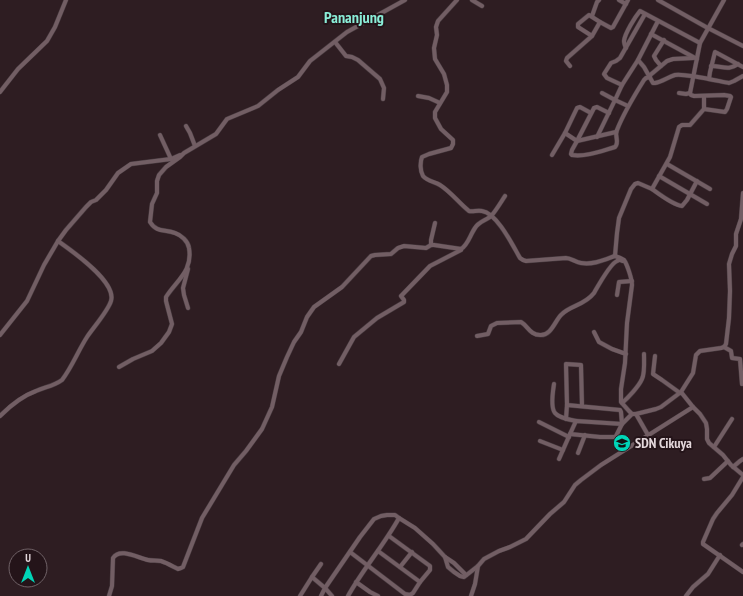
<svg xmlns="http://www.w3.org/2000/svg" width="743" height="596" font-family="'PT Sans Narrow',sans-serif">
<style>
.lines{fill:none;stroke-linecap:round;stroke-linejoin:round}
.minor-casing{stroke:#46393e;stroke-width:5}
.minor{stroke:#725e64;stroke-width:4}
.labels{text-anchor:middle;stroke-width:4;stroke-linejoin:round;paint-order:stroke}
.poi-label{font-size:14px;font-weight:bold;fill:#e3d7db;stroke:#241419;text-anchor:start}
.quarter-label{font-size:16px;font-weight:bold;fill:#8aeed8;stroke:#241419}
</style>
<rect width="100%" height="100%" fill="#2e1d22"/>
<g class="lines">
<defs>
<g id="minor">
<path d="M457 0 438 21 436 27 437 35 434 48 435 59 444 74 447 85V92L435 112V118L441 129 453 140V144L451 148 429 154 422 157C420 162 420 171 423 176 427 181 435 182 440 185 451 192 459 203 469 211 473 212 477 210 482 211 497 213 513 246 520 258L523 260 526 261 566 258C571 258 575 262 581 263 593 265 604 260 615 256 618 257 621 258 624 260 627 264 632 279 632 285L627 323 625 363 621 389V402L629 411 632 414H636L656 409 661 407 681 392 693 373 696 355 700 351 721 348 724 347 726 344 729 318 730 291 729 264 732 254 736 246V234L741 219 743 193"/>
<path d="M472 0 482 6"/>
<path d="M619 0 626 4"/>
<path d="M658 0 706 27 743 46"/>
<path d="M592 16 597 2 599 0"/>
<path d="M651 34 697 59"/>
<path d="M592 36 578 27V24L589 15 600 22"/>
<path d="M335 42 346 56 352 57 358 60 380 79 384 88 383 99"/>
<path d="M626 48C625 47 624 42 624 41 625 33 635 17 640 11L700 43"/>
<path d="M638 60 644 67 653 83H655C662 82 668 77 675 75 684 73 718 81 729 83L734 81 743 76"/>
<path d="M570 66 566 61 567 58 592 36 600 22 611 28 613 27 628 0"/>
<path d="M661 66 656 60 654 56 664 40"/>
<path d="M711 66C723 66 728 71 738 64"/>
<path d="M649 76 667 61 673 59 693 58"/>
<path d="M709 79 710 72 715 52 717 53 743 67"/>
<path d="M622 85 607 78 604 74 611 63 616 61 620 58 645 14"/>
<path d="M0 92 18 69 47 41 55 27 66 0"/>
<path d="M602 93 615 100 622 85 638 60 658 21"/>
<path d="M679 93 686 94 690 93"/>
<path d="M418 96 429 98 440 103"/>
<path d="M704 109 725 112 727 109 731 97 730 96 724 95 694 96 691 95 690 93 700 43 724 0"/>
<path d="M609 113 597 107 594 108 577 141 572 150 571 154 572 155C586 157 601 151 615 147 620 142 614 136 617 130 624 112 634 96 644 80L646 78 650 77"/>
<path d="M186 126 190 133 195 146"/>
<path d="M565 133 577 141 616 132"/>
<path d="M160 135 171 159"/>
<path d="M597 137 615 100 628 106"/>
<path d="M552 155 565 133 577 108 580 107 591 113"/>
<path d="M667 164 710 189"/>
<path d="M659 176 707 204"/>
<path d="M652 189C659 194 673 205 682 206L687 200 697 181"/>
<path d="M431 245V240L435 223"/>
<path d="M615 256 617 233 619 218 631 189 635 184 638 183 652 189 670 157 679 127 682 125H690L704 109V96"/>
<path d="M188 269 183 288 184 295 188 308"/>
<path d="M617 295 619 282 632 281"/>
<path d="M594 332 599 342 612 349 626 354"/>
<path d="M0 335 27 301 44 265 58 241 66 230 86 207 91 202 96 200 106 190 118 173 131 164 171 159 180 155"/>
<path d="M477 336 488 334 491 326 497 323 521 322C528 326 530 335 540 335 551 336 555 321 561 315 570 305 584 306 594 293 598 286 610 264 617 261 620 259 620 260 623 261"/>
<path d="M724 347 731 351 732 358 740 359 742 384"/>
<path d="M655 356 653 374 662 380 680 393"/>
<path d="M339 364 354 337 377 318 404 302V300L401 296 402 295 430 266 461 250"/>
<path d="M119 367 133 359 152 351 161 343 169 332 172 324 166 301V297C177 280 193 271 189 248 188 241 181 235 175 233 164 229 157 233 150 222L152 204 157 193V181L159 175 166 167 180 157 184 153 216 134 227 119 258 106 278 90 298 77 310 61 347 32 405 0"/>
<path d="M554 384C553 391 550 407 555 413 558 417 570 420 576 421"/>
<path d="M681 392 693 407 700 414 706 423 707 429V439L709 443 723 455 731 465 743 475"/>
<path d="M622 403C628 398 639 386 642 379 645 373 644 360 644 354"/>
<path d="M636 414 648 435"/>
<path d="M0 416C11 405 22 396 36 391 45 387 54 386 62 380 72 367 78 351 87 337 93 328 108 311 111 301 117 282 72 251 58 241"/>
<path d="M566 419 567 405"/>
<path d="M539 422 569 437"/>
<path d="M570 434 576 421 622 424 621 412 620 410 567 405 566 364 581 365 582 406"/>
<path d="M540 441 563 450"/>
<path d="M714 447 732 419"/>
<path d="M578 453 585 435"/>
<path d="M559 459 570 434 600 437H615L616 436 622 424 632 414"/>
<path d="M733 467 740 461 743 459"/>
<path d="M743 477 732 495 717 513 713 519 703 542V544L743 572"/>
<path d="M704 479 710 478 728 461"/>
<path d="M742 545 743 544"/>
<path d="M378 551 420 582"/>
<path d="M350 552 405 594 410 595 413 593 420 582 430 570V566L389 536"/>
<path d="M445 557 448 567 454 572 460 576 464 577 478 566"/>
<path d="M400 567 412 552"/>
<path d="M312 577 321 564"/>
<path d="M356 582 370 592 378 596"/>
<path d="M109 596 112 586 113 558C120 547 138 558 148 560 152 561 157 560 161 561 167 563 172 566 178 569L181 568 183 567 202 518 234 465 246 451 262 429 272 407 279 376 287 357 294 342 301 332 307 317 314 307 342 287 371 256 375 255 391 254 398 248 404 246 426 248 431 245H434L461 249C468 245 470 235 475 228 479 221 488 220 492 215 497 209 501 202 505 196"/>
<path d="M300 596 312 577 325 588 360 537 374 519 381 516 387 515H395L399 518 415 528 433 544 445 557 454 563 466 575"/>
<path d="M321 596 325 588 332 596"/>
<path d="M348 596C363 569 384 545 399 518"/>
<path d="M471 596 475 584 478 566 484 559 499 551 510 547 526 539 550 514 564 502 575 485 581 480 601 465 693 407"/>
<path d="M686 596 693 587 708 574 720 555"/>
</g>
</defs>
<use href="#minor" class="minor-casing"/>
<use href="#minor" class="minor"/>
</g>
<defs>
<symbol id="school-disc" viewBox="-11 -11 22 22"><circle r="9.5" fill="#00d5b7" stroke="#241419"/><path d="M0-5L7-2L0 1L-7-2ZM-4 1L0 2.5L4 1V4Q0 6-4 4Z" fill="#111"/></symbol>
</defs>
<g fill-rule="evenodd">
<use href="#school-disc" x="612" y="433" width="20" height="20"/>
</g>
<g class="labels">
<g class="poi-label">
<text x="635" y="448">SDN Cikuya</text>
</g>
<g class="quarter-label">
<text x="354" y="23">Pananjung</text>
</g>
</g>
<g transform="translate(28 568)"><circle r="19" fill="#241419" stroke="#706267"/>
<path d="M0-3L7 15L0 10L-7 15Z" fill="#00d5b7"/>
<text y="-6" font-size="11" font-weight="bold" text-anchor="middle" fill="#e3d7db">U</text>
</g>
</svg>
